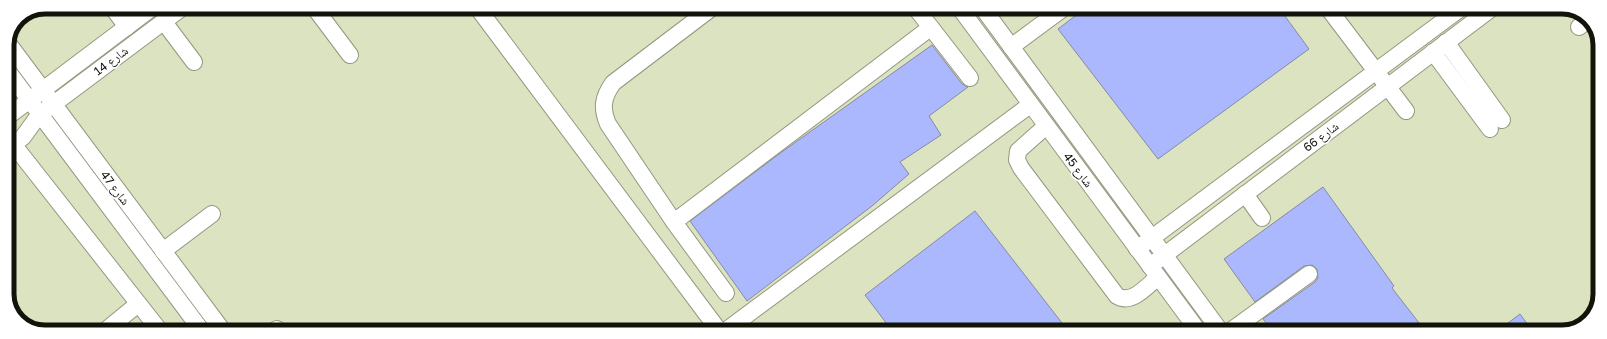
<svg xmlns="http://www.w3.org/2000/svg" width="1607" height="339" font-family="'Golos Text','Noto Naskh Arabic',sans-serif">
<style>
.built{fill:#dbe3c1}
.building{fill:#acb8fe;stroke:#858aa2}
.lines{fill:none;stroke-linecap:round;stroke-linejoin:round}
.minor-casing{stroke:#92987f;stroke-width:18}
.minor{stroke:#fff;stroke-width:16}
.labels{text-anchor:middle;stroke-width:3.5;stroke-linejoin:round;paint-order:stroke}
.street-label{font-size:12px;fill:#12140a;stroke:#fff}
.rim{fill:none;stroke:#12140a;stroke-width:5}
</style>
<rect width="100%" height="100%" fill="#e7edd2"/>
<path class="built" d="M45 7 1569 8 1590 20 1600 40 1599 301 1587 323 1562 332 38 331 17 319 7 299V45L18 18Z"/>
<g class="building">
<path d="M1087 7 1279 8 1309 49 1158 159 1058 29Z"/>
<path d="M932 45 962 84 968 87 929 116 941 135 900 162 909 174 872 206 747 301 690 221 779 154Z"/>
<path d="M1323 187 1394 286 1392 288 1426 332H1273L1263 319 1315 282 1318 278 1317 269 1312 265 1304 266 1255 302 1224 259Z"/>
<path d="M975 211 1069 332H893L865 295Z"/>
<path d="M1520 314 1533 332H1496Z"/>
</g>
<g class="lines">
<defs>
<g id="minor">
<path d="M112 7 127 27"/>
<path d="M314 7 350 55"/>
<path d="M477 7 720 332"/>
<path d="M713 7 613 83C603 97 601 108 608 124L674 222 726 293"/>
<path d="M915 7 970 78"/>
<path d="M959 7 1199 332"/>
<path d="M982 7 1221 332"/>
<path d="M1328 8 1406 111"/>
<path d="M164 22 194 62"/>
<path d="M1579 27 1589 19"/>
<path d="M1446 42 1502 120"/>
<path d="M8 43 223 331"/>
<path d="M1011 47 1065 7"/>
<path d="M1433 52 1490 129"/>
<path d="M7 70 202 331"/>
<path d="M7 117 153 7"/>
<path d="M1046 126 1018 151 1017 160 1021 168 1117 296C1132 305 1147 286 1158 277"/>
<path d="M13 144 160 331"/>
<path d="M7 149 23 137 39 115 183 7"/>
<path d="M1245 194 1262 218"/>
<path d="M674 222 930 28"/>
<path d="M1137 249 1461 8"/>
<path d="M163 251 212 214"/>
<path d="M1150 266 1492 8"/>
<path d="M105 331 138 304"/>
<path d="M274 331 277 329"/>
<path d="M724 332 1030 105"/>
<path d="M1229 332 1309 274"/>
</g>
</defs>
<use href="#minor" class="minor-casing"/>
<use href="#minor" class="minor"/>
</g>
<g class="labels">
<g class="street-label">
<text transform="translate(111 61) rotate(-37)" y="4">شارع 14</text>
<text transform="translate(1321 137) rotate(-37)" y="4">شارع 66</text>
<text transform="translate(1078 170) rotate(53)" y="4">شارع 45</text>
<text transform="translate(115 188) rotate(53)" y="4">شارع 47</text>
</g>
</g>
<path d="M0 0H1607V339H0ZM45 14H1562A31 31 0 0 1 1593 45V294A31 31 0 0 1 1562 325H45A31 31 0 0 1 14 294V45A31 31 0 0 1 45 14Z" fill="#fff" fill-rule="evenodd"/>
<path class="rim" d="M45 14H1562A31 31 0 0 1 1593 45V294A31 31 0 0 1 1562 325H45A31 31 0 0 1 14 294V45A31 31 0 0 1 45 14Z"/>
</svg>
